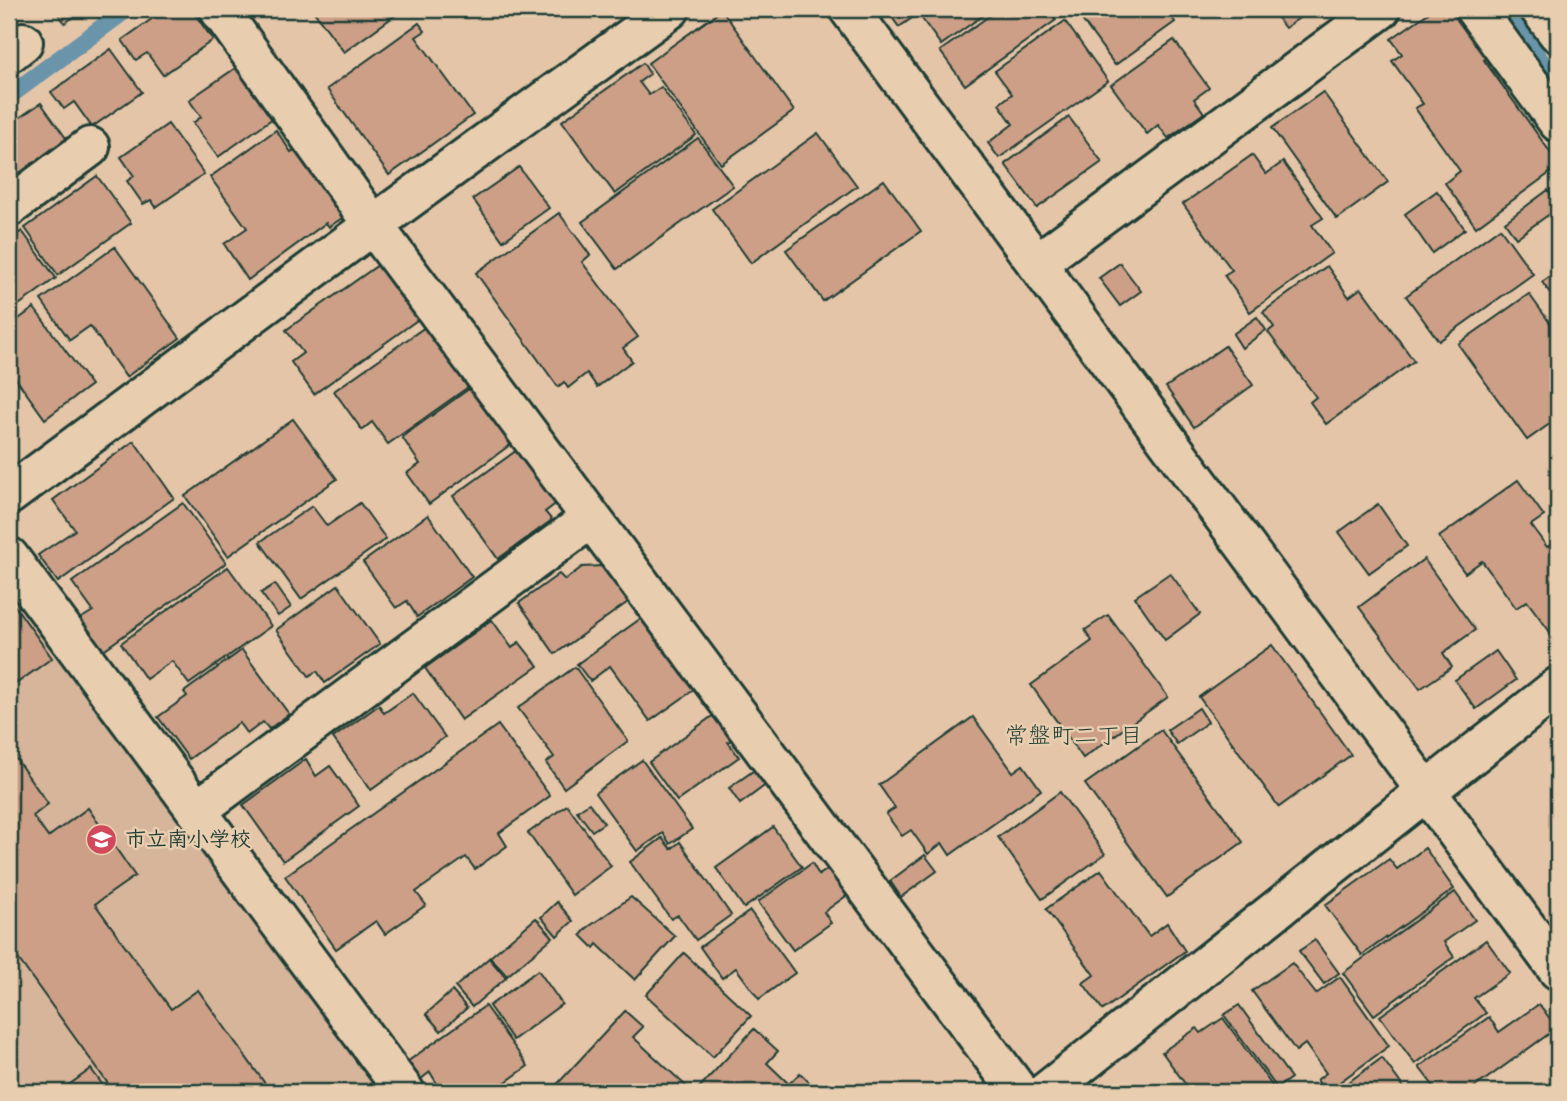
<svg xmlns="http://www.w3.org/2000/svg" width="1567" height="1101" font-family="Kalam,'Klee One',sans-serif">
<style>
.built{fill:#d6b59a}
.lines{fill:none;stroke-linecap:round;stroke-linejoin:round}
.stream{stroke:#6994aa;stroke-width:18}
.building{fill:#cd9f87;stroke:#1f3d34;stroke-width:2}
.minor-casing{stroke:#1f3d34;stroke-width:44}
.minor{stroke:#e8cdaf;stroke-width:38}
.labels{text-anchor:middle;stroke-width:5;stroke-linejoin:round;paint-order:stroke}
.poi-label{font-size:21px;font-weight:bold;fill:#1f3d34;stroke:#e8cdaf;text-anchor:start}
.neighbourhood-label{font-size:23px;fill:#1f3d34;stroke:#e8cdaf}
</style>
<rect width="100%" height="100%" fill="#e5c5a8"/>
<filter id="ink" filterUnits="userSpaceOnUse"><feTurbulence type="fractalNoise" baseFrequency=".0143" numOctaves="2"/><feDisplacementMap in="SourceGraphic" scale="14" xChannelSelector="R" yChannelSelector="G"/><feConvolveMatrix kernelMatrix="1 2 1 2 8 2 1 2 1" color-interpolation-filters="sRGB"/></filter>
<g filter="url(#ink)">
<path class="built" d="M9 586 382 1092H9Z"/>
<g class="lines">
<g class="stream">
<path d="M1502 9 1558 84"/>
<path d="M9 96 127 9"/>
</g>
</g>
<g class="building">
<path d="M59 9H85L65 23 56 11Z"/>
<path d="M166 9H191L213 40 163 75 147 53 136 60 122 40Z"/>
<path d="M312 9H404L344 52Z"/>
<path d="M886 9H925L899 27Z"/>
<path d="M930 9H992L941 45 920 16Z"/>
<path d="M999 9H1048L1056 20 965 85 940 51Z"/>
<path d="M1053 9H1069L1070 11 1060 18Z"/>
<path d="M1083 9H1166L1175 22 1115 65 1077 13Z"/>
<path d="M1270 9H1312L1285 28Z"/>
<path d="M1434 9H1455L1489 57 1484 60 1558 163V167L1476 227 1445 183 1460 171 1415 108 1423 104 1392 61 1402 54 1391 39Z"/>
<path d="M722 10 794 111 721 164 648 63Z"/>
<path d="M1065 21 1108 81 999 158 988 143 1013 124 999 104 1012 94 995 71Z"/>
<path d="M419 23 425 31 416 37 473 115 389 175 327 89Z"/>
<path d="M1174 40 1209 88 1194 99 1204 113 1168 138 1158 125 1147 134 1111 85Z"/>
<path d="M111 49 142 92 92 127 74 102 64 109 51 92Z"/>
<path d="M643 63 650 74 639 82 649 95 661 87 696 135 615 194 562 121Z"/>
<path d="M237 67 273 118 218 157 193 123 201 117 189 100Z"/>
<path d="M1323 92 1388 182 1337 219 1272 128Z"/>
<path d="M41 103 68 141 16 179 9 168V125Z"/>
<path d="M1069 117 1102 162 1037 208 1005 164Z"/>
<path d="M168 124 204 174 156 207 151 200 143 204 127 181 134 176 121 157Z"/>
<path d="M276 130 291 152 297 148 345 216 329 227 326 223 248 280 224 244 247 228 210 177Z"/>
<path d="M818 133 857 186 751 263 712 209Z"/>
<path d="M698 138 733 186 617 269 582 222Z"/>
<path d="M1252 155 1266 174 1283 162 1323 218 1312 225 1332 253 1250 312 1224 275 1232 270 1183 204Z"/>
<path d="M519 167 549 208 503 241 473 199Z"/>
<path d="M97 176 131 223 58 275 25 228Z"/>
<path d="M884 180 921 231 823 301 786 250Z"/>
<path d="M1548 190 1558 208 1516 238 1505 222Z"/>
<path d="M1437 191 1465 229 1432 253 1405 214Z"/>
<path d="M559 213 590 255 582 262 638 337 623 348 632 361 597 387 587 373 568 388 564 382 558 387 476 273Z"/>
<path d="M1500 228 1533 274 1439 341 1406 296Z"/>
<path d="M22 231 56 278 9 312V240Z"/>
<path d="M115 247 180 338 126 377 90 326 70 340 41 300Z"/>
<path d="M381 263 420 318 314 394 291 362 303 353 286 330Z"/>
<path d="M1120 263 1141 291 1120 306 1099 278Z"/>
<path d="M1327 266 1349 297 1361 288 1414 361 1326 424 1310 402 1316 397 1268 332 1274 327 1263 312Z"/>
<path d="M1558 271V304L1542 282Z"/>
<path d="M1529 294 1558 334V418L1527 440 1458 344Z"/>
<path d="M34 308 91 385 45 419 9 369V326Z"/>
<path d="M1257 317 1266 330 1242 348 1233 334Z"/>
<path d="M428 325 471 385 388 444 372 422 362 430 334 391Z"/>
<path d="M1225 346 1253 385 1194 427 1166 387Z"/>
<path d="M473 386 514 442 429 504 407 473 420 464 402 437Z"/>
<path d="M293 419 337 479 228 556 185 496Z"/>
<path d="M134 441 174 498 58 582 38 555 75 530 53 500Z"/>
<path d="M520 448 558 502 545 512 552 520 498 559 453 496Z"/>
<path d="M1518 480 1544 516 1531 525 1547 547 1558 541V639L1556 640 1527 601 1516 608 1482 561 1465 573 1439 537Z"/>
<path d="M183 503 226 563 102 651 80 619 93 611 72 582Z"/>
<path d="M360 503 386 539 301 599 260 542 312 506 327 526Z"/>
<path d="M1378 504 1407 546 1369 573 1339 532Z"/>
<path d="M428 515 472 577 417 617 407 601 396 608 363 562Z"/>
<path d="M1424 559 1475 630 1443 653 1452 667 1420 689 1359 607Z"/>
<path d="M602 566 628 602 555 654 519 603 559 574 565 580 582 567Z"/>
<path d="M228 567 271 626 189 684 172 661 146 679 121 643Z"/>
<path d="M1170 573 1200 614 1165 640 1135 597Z"/>
<path d="M275 584 291 607 278 616 261 593Z"/>
<path d="M338 585 380 644 325 683 317 671 309 676 276 630Z"/>
<path d="M10 599 52 658 17 683 9 672Z"/>
<path d="M1108 615 1168 697 1083 758 1031 685 1092 641 1085 630Z"/>
<path d="M643 617 695 689 650 721 610 666 590 681 577 664Z"/>
<path d="M492 620 512 648 519 642 538 666 461 720 425 668Z"/>
<path d="M1272 645 1351 755 1279 807 1199 697Z"/>
<path d="M242 650 289 714 269 729 263 722 247 734 239 723 189 759 158 717 187 696 184 692Z"/>
<path d="M1496 651 1516 680 1476 709 1455 680Z"/>
<path d="M575 667 628 741 564 788 546 763 554 757 518 708Z"/>
<path d="M413 693 445 737 371 790 333 738 379 705 384 713Z"/>
<path d="M1199 708 1208 722 1177 744 1167 730Z"/>
<path d="M718 712 736 737 728 742 739 757 677 801 649 762Z"/>
<path d="M973 717 1013 772 1023 765 1041 790 950 855 942 843 928 854 911 830 902 836 886 814 895 808 879 785Z"/>
<path d="M498 725 550 796 499 833 507 846 475 869 466 857 416 892 426 905 385 934 376 921 336 949 285 876Z"/>
<path d="M1161 730 1243 842 1167 897 1085 784Z"/>
<path d="M9 749 48 804 33 816 48 837 88 808 135 876 95 904 171 1009 198 990 271 1092H114L9 946Z"/>
<path d="M306 759 316 776 330 766 359 806 283 861 243 805Z"/>
<path d="M642 760 692 829 670 844 663 833 637 851 595 793Z"/>
<path d="M756 769 767 784 740 804 729 788Z"/>
<path d="M1060 792 1105 854 1042 899 998 837Z"/>
<path d="M589 803 604 823 592 831 577 811Z"/>
<path d="M567 805 611 866 572 895 528 833Z"/>
<path d="M773 827 802 867 744 908 716 868Z"/>
<path d="M662 838 671 849 680 842 731 915 696 940 678 915 671 919 630 862Z"/>
<path d="M1425 848 1454 889 1362 955 1325 905 1389 859 1397 869Z"/>
<path d="M925 855 937 871 901 897 890 881Z"/>
<path d="M812 863 819 875 834 865 853 891 824 912 831 923 793 950 758 902Z"/>
<path d="M1101 870 1149 936 1167 923 1185 951 1103 1010 1083 983 1094 975 1046 909Z"/>
<path d="M1455 892 1475 920 1444 942 1454 957 1374 1015 1343 973Z"/>
<path d="M631 897 675 936 635 980 597 944 594 948 581 935 587 928Z"/>
<path d="M557 902 573 921 557 936 541 917Z"/>
<path d="M750 911 795 973 759 999 736 968 722 978 700 947Z"/>
<path d="M536 918 553 937 507 976 490 957Z"/>
<path d="M1315 940 1339 973 1324 984 1299 951Z"/>
<path d="M1486 940 1510 973 1474 998 1486 1013 1415 1064 1380 1016Z"/>
<path d="M684 953 751 1016 713 1057 646 995Z"/>
<path d="M489 958 506 978 472 1007 455 987Z"/>
<path d="M1292 963 1316 994 1340 977 1389 1046 1326 1092 1317 1080 1326 1073 1305 1044 1296 1051 1252 991Z"/>
<path d="M538 970 562 1004 513 1040 489 1006Z"/>
<path d="M452 991 467 1008 441 1031 426 1014Z"/>
<path d="M1539 1004 1557 1028 1468 1092H1438L1419 1067 1489 1017 1499 1032Z"/>
<path d="M1239 1005 1291 1078 1277 1088 1224 1015Z"/>
<path d="M485 1006 528 1066 492 1092H442L430 1072 421 1079 407 1062Z"/>
<path d="M625 1011 643 1027 633 1037 686 1086 680 1092H550Z"/>
<path d="M1223 1018 1273 1087 1266 1092H1191L1162 1052 1197 1028 1201 1033Z"/>
<path d="M754 1029 778 1051 767 1063 789 1084 800 1073 819 1092H695Z"/>
<path d="M1382 1058 1407 1092 1336 1091Z"/>
<path d="M91 1069 108 1092H59Z"/>
</g>
<g class="lines">
<defs>
<g id="minor">
<path d="M219 9 373 225 1019 1092"/>
<path d="M849 9 1558 970"/>
<path d="M1475 9 1558 122"/>
<path d="M1540 9 1558 33"/>
<path d="M9 53 23 42"/>
<path d="M9 207 90 147"/>
<path d="M1037 263 1381 9"/>
<path d="M9 495 373 225 670 9"/>
<path d="M9 557 405 1092"/>
<path d="M197 810 590 519"/>
<path d="M1046 1092 1558 687"/>
</g>
</defs>
<use href="#minor" class="minor-casing"/>
<use href="#minor" class="minor"/>
</g>
</g>
<defs>
<symbol id="school-disc" viewBox="-11 -11 22 22"><circle r="9.5" fill="#d1495b" stroke="#e8cdaf"/><path d="M0-5L7-2L0 1L-7-2ZM-4 1L0 2.5L4 1V4Q0 6-4 4Z" fill="#fff"/></symbol>
</defs>
<g fill-rule="evenodd">
<use href="#school-disc" x="84" y="822" width="35" height="35"/>
</g>
<g class="labels">
<g class="poi-label">
<text x="125" y="846">市立南小学校</text>
</g>
<g class="neighbourhood-label">
<text x="1074" y="743">常盤町二丁目</text>
</g>
</g>
<rect width="1567" height="1101" fill="none" stroke="#e8cdaf" stroke-width="35"/>
<rect x="18" y="18" width="1532" height="1066" fill="none" stroke="#1f3d34" stroke-width="2.5" filter="url(#ink)"/>
</svg>
